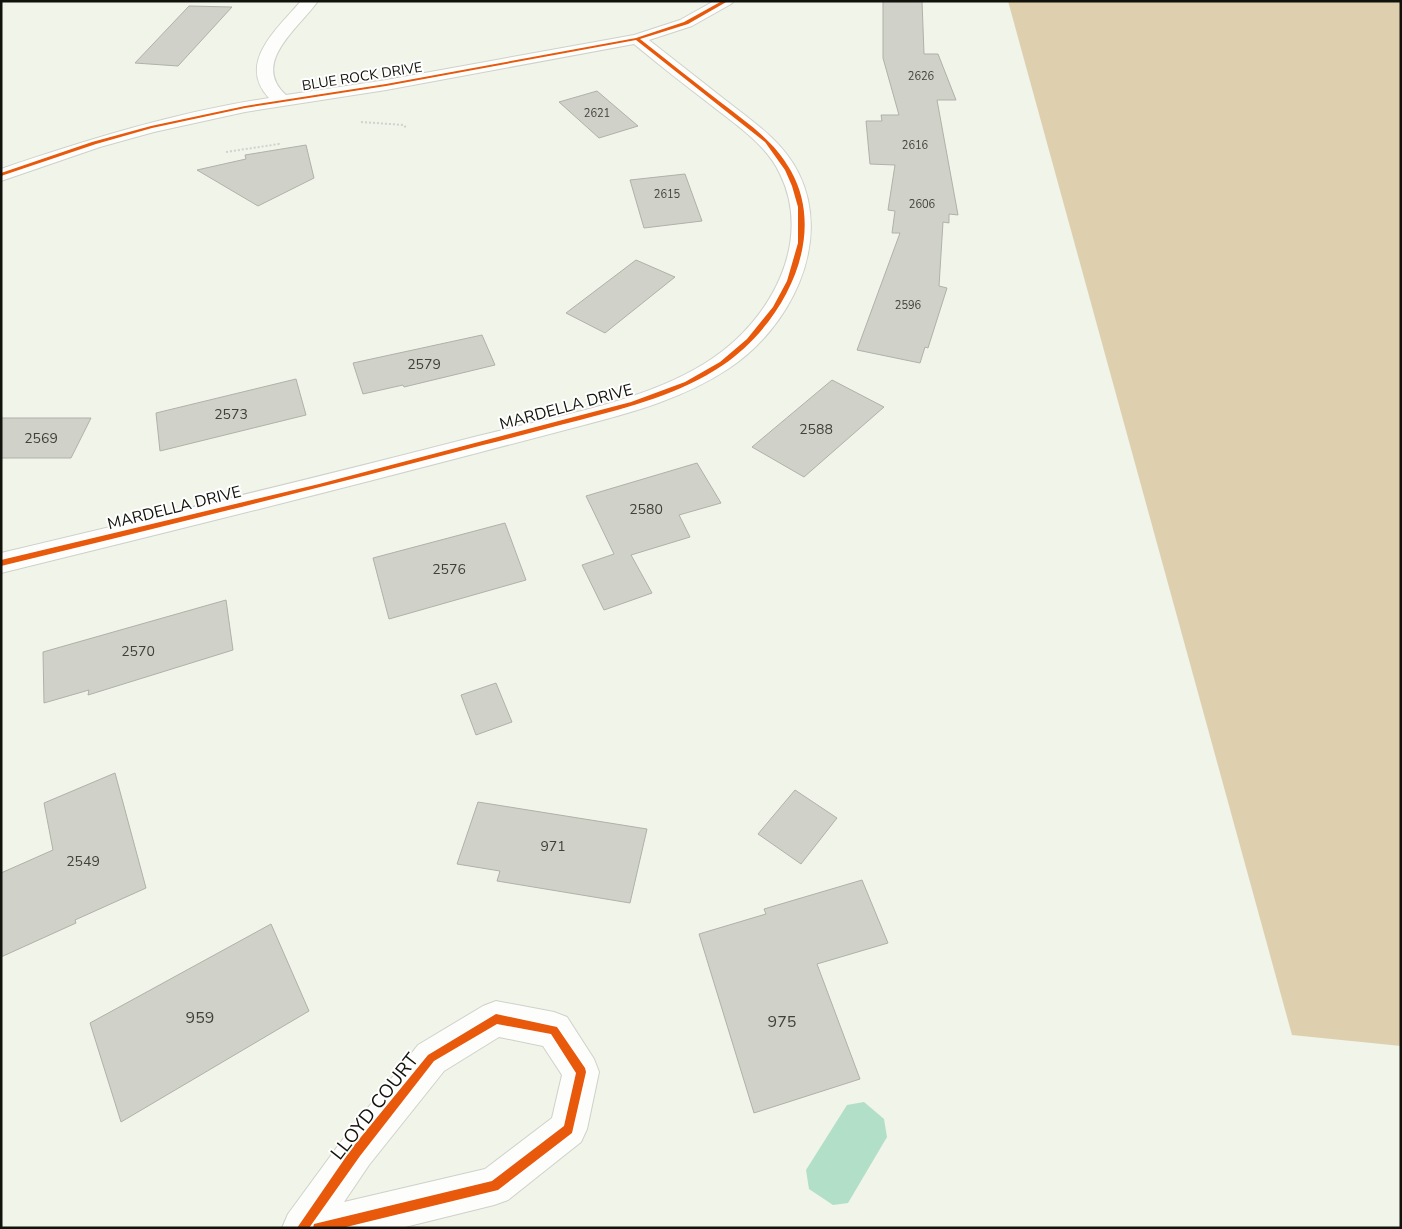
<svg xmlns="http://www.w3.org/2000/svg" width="1402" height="1229" font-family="'Nunito Sans',sans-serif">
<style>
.forest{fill:#ded0af}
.water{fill:#b2dfc7}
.building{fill:#d0d1c8;stroke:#b0b1a9}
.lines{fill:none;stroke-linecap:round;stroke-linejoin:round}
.street-casing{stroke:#ced1c9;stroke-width:2}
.path{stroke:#d1d1cf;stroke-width:2;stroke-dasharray:2 2;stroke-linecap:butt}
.street{fill:#fdfdfc;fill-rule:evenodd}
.cycleway-casing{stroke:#fff;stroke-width:3}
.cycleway{fill:#e8590c;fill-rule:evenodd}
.labels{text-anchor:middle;stroke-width:4;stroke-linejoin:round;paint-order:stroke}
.far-number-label{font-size:11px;fill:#40423a}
.far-street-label{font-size:14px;fill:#10120b;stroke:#fff}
.number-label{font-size:14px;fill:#40423a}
.street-label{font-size:16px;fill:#10120b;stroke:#fff}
.near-number-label{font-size:16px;fill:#40423a}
.near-street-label{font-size:19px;fill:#10120b;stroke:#fff}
</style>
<rect width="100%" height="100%" fill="#f0f4e9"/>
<path class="forest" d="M1008 1H1401V1046L1292 1035Z"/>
<path class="water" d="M864 1102 884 1119 887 1137 848 1203 833 1205 809 1189 806 1170 847 1105Z"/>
<g class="building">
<path d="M883 1H922L924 54H938L956 100H937L958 215 949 214V223L943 222 939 286 947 288 928 348 925 347 920 363 857 350 900 233H892L895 211 888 210 895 165 870 164 866 121H882L881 115H899L883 58Z"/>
<path d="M189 6 232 7 178 66 135 63Z"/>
<path d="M597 91 638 126 599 138 559 102Z"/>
<path d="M306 145 314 178 258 206 197 170 246 159 245 155Z"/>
<path d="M685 174 702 221 644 228 630 180Z"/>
<path d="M636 260 675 277 605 333 566 313Z"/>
<path d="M482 335 495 365 404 387 403 385 363 394 353 363Z"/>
<path d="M296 379 306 415 160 451 156 413Z"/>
<path d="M832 380 884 407 804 477 752 447Z"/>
<path d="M1 418H91L71 458H1Z"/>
<path d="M697 463 721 503 679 515 690 537 631 555 652 593 604 610 582 565 614 554 586 496Z"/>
<path d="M505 523 526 580 389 619 373 558Z"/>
<path d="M226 600 233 650 88 695 89 690 44 703 43 652Z"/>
<path d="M496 683 512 722 476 735 461 695Z"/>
<path d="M115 773 146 888 75 920 76 923 1 957V873L53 850 44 803Z"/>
<path d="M795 790 837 818 801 864 758 834Z"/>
<path d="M478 802 647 829 630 903 497 881 500 871 457 864Z"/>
<path d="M862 880 888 943 817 964 860 1079 754 1113 699 934 766 914 764 909Z"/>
<path d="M271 924 309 1011 121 1122 90 1023Z"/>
</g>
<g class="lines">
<defs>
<g id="street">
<path d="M301 1H318C299 28 250 63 286 95L386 80 634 35 680 20 714 1H734L731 4 692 26 649 40C674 60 699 79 724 99 752 121 783 141 799 174 833 244 789 329 728 369 684 398 634 412 584 425 550 434 515 443 481 452 321 494 161 534 1 573V553C161 515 320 477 478 436 552 417 651 401 713 358 771 319 813 241 780 174 766 144 736 125 711 105 685 85 659 65 634 44L386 90 245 112 154 132 100 147 1 181V169C89 139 177 112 269 98 236 63 278 28 301 1Z"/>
<path d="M496 1001 554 1012 567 1017 594 1059 599 1072 587 1129 581 1142 508 1200 494 1205 401 1228H282L288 1214 343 1139 418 1045 483 1006ZM499 1037 543 1046 562 1075 552 1118 485 1169 344 1202 369 1165 444 1071Z"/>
</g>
</defs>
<use href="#street" class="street-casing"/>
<g class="path">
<path d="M361 122 404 125 406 128"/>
<path d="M226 152 279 144V146"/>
</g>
<use href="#street" class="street"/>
<defs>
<g id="cycleway">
<path d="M722 1H728L688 24 640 39C667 60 693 81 719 101 746 122 774 140 791 171 829 239 782 325 723 365 680 394 630 407 580 420 548 428 516 437 483 445 323 487 162 527 1 566V560L319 484 631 402 685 382 720 362 747 339 773 307 787 281 798 243V207L792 186 785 170 765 142 636 40 386 86 245 108 152 128 96 144 1 176V173L92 142 151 126 245 106 386 84 636 38 684 22Z"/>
<path d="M496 1014 557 1027 585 1068 586 1072 572 1133 498 1190 494 1191 342 1228H313L314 1224 318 1223 492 1181 564 1126 576 1073 551 1034 497 1024 434 1061 360 1156 309 1228H297L352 1148 428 1055Z"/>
</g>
</defs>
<use href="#cycleway" class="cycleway-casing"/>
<use href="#cycleway" class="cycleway"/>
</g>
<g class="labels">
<g class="far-number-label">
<text x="921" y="80">2626</text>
<text x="597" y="117">2621</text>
<text x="915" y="149">2616</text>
<text x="667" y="198">2615</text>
<text x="922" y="208">2606</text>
<text x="908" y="309">2596</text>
</g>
<g class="far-street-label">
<text transform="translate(362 76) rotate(-9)" y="5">BLUE ROCK DRIVE</text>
</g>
<g class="number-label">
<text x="424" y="369">2579</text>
<text x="231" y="419">2573</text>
<text x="816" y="434">2588</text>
<text x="41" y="443">2569</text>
<text x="646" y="514">2580</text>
<text x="449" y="574">2576</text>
<text x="138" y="656">2570</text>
<text x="553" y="851">971</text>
<text x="83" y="866">2549</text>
</g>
<g class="street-label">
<text transform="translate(566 406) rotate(-15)" y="6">MARDELLA DRIVE</text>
<text transform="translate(174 507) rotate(-14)" y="6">MARDELLA DRIVE</text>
</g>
<g class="near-number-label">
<text x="200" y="1023">959</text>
<text x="782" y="1027">975</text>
</g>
<g class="near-street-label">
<text transform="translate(374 1106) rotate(-52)" y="7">LLOYD COURT</text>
</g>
</g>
<rect width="1402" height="1229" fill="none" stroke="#10120b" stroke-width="5"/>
</svg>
